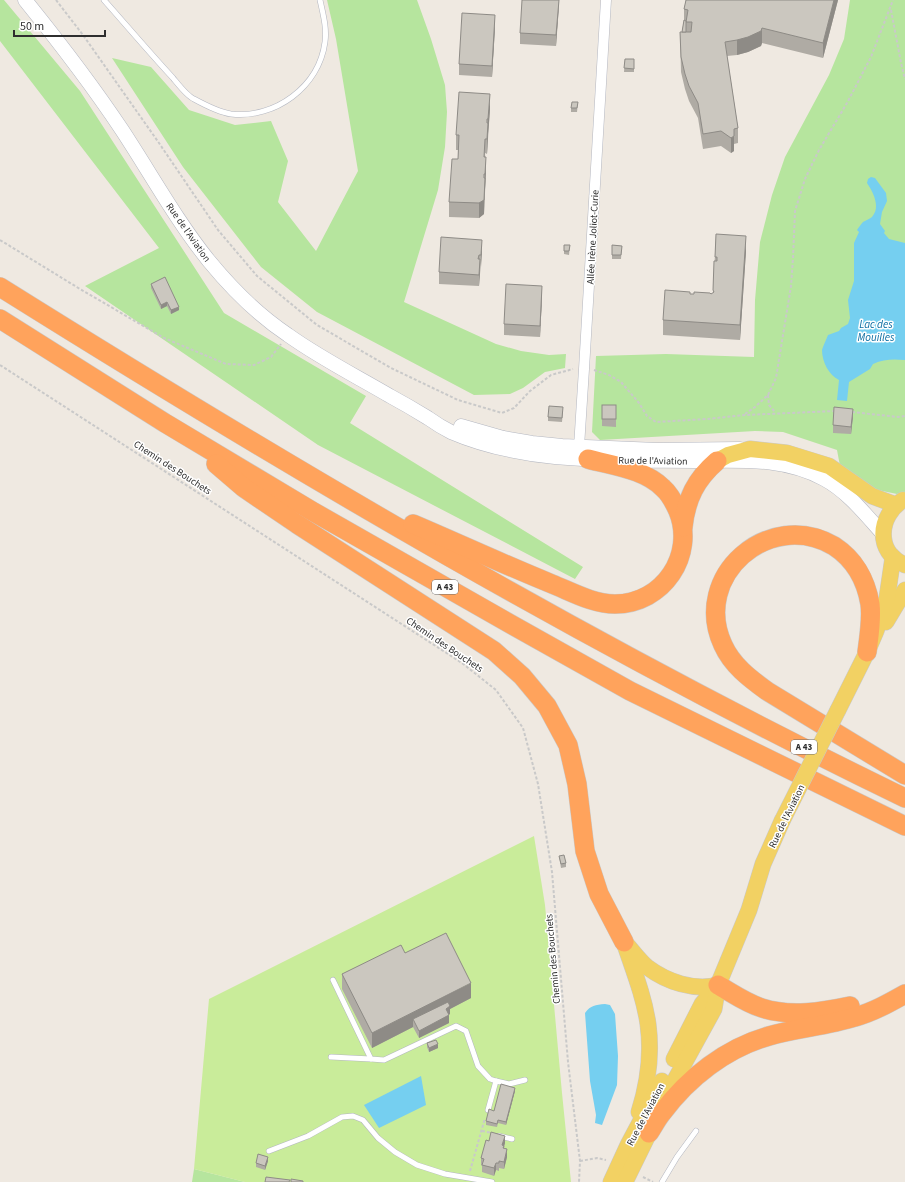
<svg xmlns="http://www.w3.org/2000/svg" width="905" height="1182" font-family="'Source Sans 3',sans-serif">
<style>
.green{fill:#b6e59e}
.pitch{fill:#c9ec9a}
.water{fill:#75cff0}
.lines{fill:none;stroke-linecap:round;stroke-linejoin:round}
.lane-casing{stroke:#b4b7c1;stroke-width:6}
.street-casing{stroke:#b4b7c1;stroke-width:11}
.secondary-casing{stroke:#b4b7c1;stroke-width:15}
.primary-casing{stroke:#c9c9c9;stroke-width:17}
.highway-casing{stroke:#c9c9c9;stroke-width:20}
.path{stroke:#c9c9c9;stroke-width:2;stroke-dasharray:3 2;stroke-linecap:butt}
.lane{stroke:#fff;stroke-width:5}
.street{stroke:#fff;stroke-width:10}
.secondary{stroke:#fff;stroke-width:14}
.primary{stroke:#f2d163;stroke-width:16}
.highway{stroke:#ffa35c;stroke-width:19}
.primary-bridge-casing{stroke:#c9c9c9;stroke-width:17;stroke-linecap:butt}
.primary-bridge{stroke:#f2d163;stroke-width:16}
.wall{fill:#afaba4}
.shaded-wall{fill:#8e8b86}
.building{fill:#cbc7bf;stroke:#8e8b86}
.labels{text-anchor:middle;stroke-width:3;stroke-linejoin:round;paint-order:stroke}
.shield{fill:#fff;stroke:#6d6d6d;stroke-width:1}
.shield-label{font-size:9px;font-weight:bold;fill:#2e2e2e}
.street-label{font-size:10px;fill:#2e2e2e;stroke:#fff}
.water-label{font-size:11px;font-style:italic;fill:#0d6fa3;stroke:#fff}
</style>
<rect width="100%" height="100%" fill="#efe9e1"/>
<g class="green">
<path d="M0 0H4L80 91 224 313 366 396 350 423 583 567 575 579 318 445 85 286 159 248 0 41Z"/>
<path d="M327 0H417L431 39 445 85 447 112 445 147 438 190 404 302 496 344 521 351 549 355 566 354 565 368 545 372 523 388 510 394 474 395 317 312 261 267 183 167 112 58 151 67 189 110 235 125 271 121 288 161 278 202 316 251 358 171 336 39Z"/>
<path d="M850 0H905V492L897 494 873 489 840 466 837 450 783 432 755 431 600 440 592 432 596 356 666 354 754 357 755 300 760 242 772 195 785 157 829 75 844 39Z"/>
<path d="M194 1169 245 1182H192Z"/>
</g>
<path class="pitch" d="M534 836 545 905 562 1093 571 1182H245L194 1169 209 999Z"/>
<g class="water">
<path d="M871 177 875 178 886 193 887 201 882 212 880 224 885 231 884 233 889 239 905 243V360C893 359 884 359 873 364L870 369 849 382 847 401 837 400 839 380C829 375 822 362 822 350 823 346 826 340 828 335L839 331 841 328 848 324 850 318 848 300 854 281V243L859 232 857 230C859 227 861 224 863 222 866 220 870 219 872 217 881 207 873 192 867 183L868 179Z"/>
<path d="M605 1004 610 1005 615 1014 618 1056 617 1085 602 1125 595 1123 596 1115 590 1081 585 1013C591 1005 595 1005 605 1004Z"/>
<path d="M421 1076 426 1105 379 1128 364 1105Z"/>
</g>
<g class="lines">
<defs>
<g id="lane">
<path d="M104 0C127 26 149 52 173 78 178 84 187 96 194 99 205 105 218 112 231 114 275 119 319 87 325 42 327 28 323 14 320 0"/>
<path d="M333 980 371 1059 384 1060 456 1026 466 1031 478 1066 490 1079 496 1081 509 1084 525 1080"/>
<path d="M331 1057 371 1059"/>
<path d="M488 1110 496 1081"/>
<path d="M499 1136 512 1139"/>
<path d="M269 1151 308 1136 342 1117 353 1116 363 1120 378 1138 395 1152 417 1165 445 1174 492 1182"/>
<path d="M662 1182 677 1157 696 1131"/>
</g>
<path id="street" d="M574 451 579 447 584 369 606 0"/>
<g id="secondary">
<path d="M25 0C59 42 92 85 122 130 151 174 176 220 209 261 232 289 258 315 288 335 320 358 356 376 390 396 403 403 415 410 428 418 435 423 443 428 451 432 528 465 615 460 697 461 741 461 783 457 824 479 847 491 866 515 883 534"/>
<path d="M461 426 503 438 532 443 562 446 657 450 740 449"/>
</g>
<g id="primary">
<path d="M717 461 728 455 750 449 787 453 829 466 872 496 896 505"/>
<path d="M903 500C878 516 875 552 905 565"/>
<path d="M886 622 905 590"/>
<path d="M838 710 867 652 876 631 887 598 893 557"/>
<path d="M624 942C633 969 644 996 648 1024 652 1054 648 1084 639 1112"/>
<path d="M628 946C634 953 640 961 647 967 667 982 694 991 718 985"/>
<path d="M674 1059 702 1004 717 986"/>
<path d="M611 1182 628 1145 662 1081"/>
<path d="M625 1182 675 1080 714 1009 718 985 749 910 763 864 782 821"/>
</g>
<g id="highway">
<path d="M0 287C294 471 593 647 905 798"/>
<path d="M0 319 165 423 312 511 514 626 630 691 905 826"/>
<path d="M216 464 244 488 297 524 494 651 522 676 547 706 568 745 577 784 585 851 599 894 624 942"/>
<path d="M413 524C460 544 505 565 552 584 572 592 593 604 615 604 663 604 696 555 678 511 674 502 670 494 663 488 644 469 613 466 588 459"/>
<path d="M683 527C686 499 696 479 717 461"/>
<path d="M867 652C869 636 872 619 870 604 866 580 854 559 834 546 769 508 691 576 723 645 732 665 749 678 767 691L905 775"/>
<path d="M718 985C732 993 746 1003 762 1008 790 1017 822 1012 850 1006"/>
<path d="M649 1133C653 1127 657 1119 662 1113 688 1078 726 1048 769 1036 797 1028 827 1026 855 1017 873 1012 889 1003 905 994"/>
</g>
</defs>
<use href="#lane" class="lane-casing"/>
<use href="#street" class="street-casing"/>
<use href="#secondary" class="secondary-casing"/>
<use href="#primary" class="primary-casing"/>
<use href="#highway" class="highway-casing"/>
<g class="path">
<path d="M56 0 83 35 159 143 218 230 257 276 317 325 391 368 458 400 502 413 514 408 530 391 551 375 573 369"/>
<path d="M891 10 901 63 905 79"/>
<path d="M0 240 80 289 164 338 226 364 254 365 271 357 281 344"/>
<path d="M0 365 462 663 496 690 523 728 538 784 552 872 568 1062 580 1161 579 1182"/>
<path d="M594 370 609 375 621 382 639 403 647 416 656 422 707 419 745 415 835 411"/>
<path d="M768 395 769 405 775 412"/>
<path d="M852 412 898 417 905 416"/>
<path d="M745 414 755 407 768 395 776 378 791 286 793 258 795 211 805 179 819 150 847 103 871 57 893 0"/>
<path d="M482 1131 492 1133"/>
<path d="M580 1161 597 1158 606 1160"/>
<path d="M470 1171 485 1118"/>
<path d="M643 1177 653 1182"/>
</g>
<use href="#lane" class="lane"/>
<use href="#street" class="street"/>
<use href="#secondary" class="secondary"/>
<use href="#primary" class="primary"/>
<use href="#highway" class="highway"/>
<defs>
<path id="primary-bridge" d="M782 821 838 710"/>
</defs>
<use href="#primary-bridge" class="primary-bridge-casing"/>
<use href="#primary-bridge" class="primary-bridge"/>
</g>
<g class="wall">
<path d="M559 0 556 46 520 44V33Z"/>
<path d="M686 0H838L823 58 762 43 761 46 748 52 737 55 727 56 738 128V143L734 144V151L731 153 721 146 703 149 698 118 689 101 685 89 681 72 680 32H682L684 20V9Z"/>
<path d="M495 27 492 77 459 75V64Z"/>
<path d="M625 59H634V72H624Z"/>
<path d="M578 102 577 112H571V108Z"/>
<path d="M490 109 487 154 485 153 486 172 484 214 479 218 449 217V202L458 159V150H456V135Z"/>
<path d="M716 234 746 251 740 340 663 335V320L690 294H711L713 293Z"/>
<path d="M564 245H570L569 255 564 254Z"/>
<path d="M612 245 622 246 621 259H612Z"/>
<path d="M482 251 479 286 439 284V272Z"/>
<path d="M151 284 179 310 171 314 167 306 161 309 151 288Z"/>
<path d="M542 297 540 337 504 335V324Z"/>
<path d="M602 405H616V427L602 426Z"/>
<path d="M563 411 562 422 548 421V417Z"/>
<path d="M853 416 851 434 833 433V425Z"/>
<path d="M559 856 566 863V867L561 868Z"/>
<path d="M405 953 471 998 450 1009V1014H449V1023L419 1038 413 1027 372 1048 342 989V974Z"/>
<path d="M427 1043 438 1048 429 1052 427 1047Z"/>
<path d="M515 1091 506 1125 498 1123 497 1127 486 1125V1121L494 1111Z"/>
<path d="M489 1141 505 1143 504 1148 507 1157 504 1169 499 1168V1171L496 1170 494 1176 482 1172V1166L481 1165V1158Z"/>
<path d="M268 1161 265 1170 256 1167V1163Z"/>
</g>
<g class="shaded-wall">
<path d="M559 0V6L556 46V35Z"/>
<path d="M834 0H838L823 58V43Z"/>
<path d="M495 15V27L492 77V66Z"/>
<path d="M762 28V43L761 46 748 52 737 55V40Z"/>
<path d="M490 94V109L488 134V119Z"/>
<path d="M488 123V137L487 154V139Z"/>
<path d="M734 136V151L731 153V138Z"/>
<path d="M486 157V172L485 189V174Z"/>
<path d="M485 178 484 214 479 218V203Z"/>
<path d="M746 236V251L740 340V325Z"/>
<path d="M482 240V251L481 267V255Z"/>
<path d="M480 259V271L479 286V275Z"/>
<path d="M542 286V297L540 337V326Z"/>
<path d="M167 302V306L161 309V305Z"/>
<path d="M179 307V310L171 314V310Z"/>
<path d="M853 409V416L851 434V427Z"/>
<path d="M471 983V998L450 1009V1014L446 1016 413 1019V1027L372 1048V1033Z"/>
<path d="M449 1015V1023L419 1038V1031Z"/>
<path d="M438 1044V1048L429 1052V1048Z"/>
<path d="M515 1088V1091L506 1125V1122Z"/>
<path d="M505 1136V1143L502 1152V1145Z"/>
<path d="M507 1149V1157L504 1169V1162Z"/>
<path d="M268 1157V1161L265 1170V1166Z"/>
<path d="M496 1163V1170L494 1176V1168Z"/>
</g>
<g class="building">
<path d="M522 0H559L556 35 520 33Z"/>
<path d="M686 0H834L823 43 762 28 761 31 748 37 737 40 725 42 738 128 734 129V136L731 138 721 131 703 134 698 103 689 86 685 74 681 57 680 32H691L692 22H686L688 10 684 9Z"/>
<path d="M462 13 495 15 492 66 459 64Z"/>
<path d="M684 20 686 21V32H682Z"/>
<path d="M625 59H634V69L624 68Z"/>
<path d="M459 92 490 94 488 119H487V123H488L487 139H485L484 157H486L485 174H484V178H485L484 200 479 203 449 202 452 159H458L459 135H456Z"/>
<path d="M572 102H578L577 108H571Z"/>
<path d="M716 234 746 236 740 325 663 320 665 290 690 292V294H694V292L710 293 711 294 714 292 713 290 714 261H717V257H715Z"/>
<path d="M441 237 482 240 481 255H479L478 259H480L479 275 439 272Z"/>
<path d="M564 245H570L569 251H564Z"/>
<path d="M612 245 622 246 621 255H612Z"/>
<path d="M165 277 179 307 171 310 167 302 161 305 151 284Z"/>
<path d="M506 284 542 286 540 326 504 324Z"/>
<rect x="602" y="405" width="14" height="14"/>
<path d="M549 406 563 407 562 418 548 417Z"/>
<path d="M834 407 853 409 851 427 833 425Z"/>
<path d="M564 855 566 863 561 864 559 856Z"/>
<path d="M446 933 471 983 372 1033 342 974 401 945 405 953Z"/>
<path d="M448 1002 450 1006 446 1009 449 1015 419 1031 413 1019Z"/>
<path d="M436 1040 438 1044 429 1048 427 1043Z"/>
<path d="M501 1084 515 1088 506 1122 498 1120 497 1124 486 1121 489 1109 494 1111Z"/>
<path d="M491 1132 505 1136 502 1145 504 1146 503 1148 507 1149 504 1162 499 1161V1163H496L494 1168 482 1165 484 1159 481 1158 486 1140 489 1141Z"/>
<path d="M258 1154 268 1157 265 1166 256 1163Z"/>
<path d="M266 1177 290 1180 289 1182H265Z"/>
<path d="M291 1179 303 1181V1182H291Z"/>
</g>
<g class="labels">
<g class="shield">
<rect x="432" y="580" width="26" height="14" rx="3"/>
<rect x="791" y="740" width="26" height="14" rx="3"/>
</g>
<g class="shield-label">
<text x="445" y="590">A 43</text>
<text x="804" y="750">A 43</text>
</g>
<g class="street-label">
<text transform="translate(189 232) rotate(55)" y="4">Rue de l'Aviation</text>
<text transform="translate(592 237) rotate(-87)" y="4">Allée Irène Joliot-Curie</text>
<text transform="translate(653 460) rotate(1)" y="4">Rue de l'Aviation</text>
<text transform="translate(173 467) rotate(33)" y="4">Chemin des Bouchets</text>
<text transform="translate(445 644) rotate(34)" y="4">Chemin des Bouchets</text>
<text transform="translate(786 816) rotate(-64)" y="4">Rue de l'Aviation</text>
<text transform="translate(552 959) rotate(-95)" y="4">Chemin des Bouchets</text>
<text transform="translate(645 1114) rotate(-62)" y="4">Rue de l'Aviation</text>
</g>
<g class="water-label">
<text x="876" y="328">Lac des<tspan x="876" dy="13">Mouilles</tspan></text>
</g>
</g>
<path d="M14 30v6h91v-6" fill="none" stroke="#2e2e2e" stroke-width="2"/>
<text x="20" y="30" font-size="12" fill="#2e2e2e" stroke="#ffffff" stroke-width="3" paint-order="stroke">50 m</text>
</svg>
